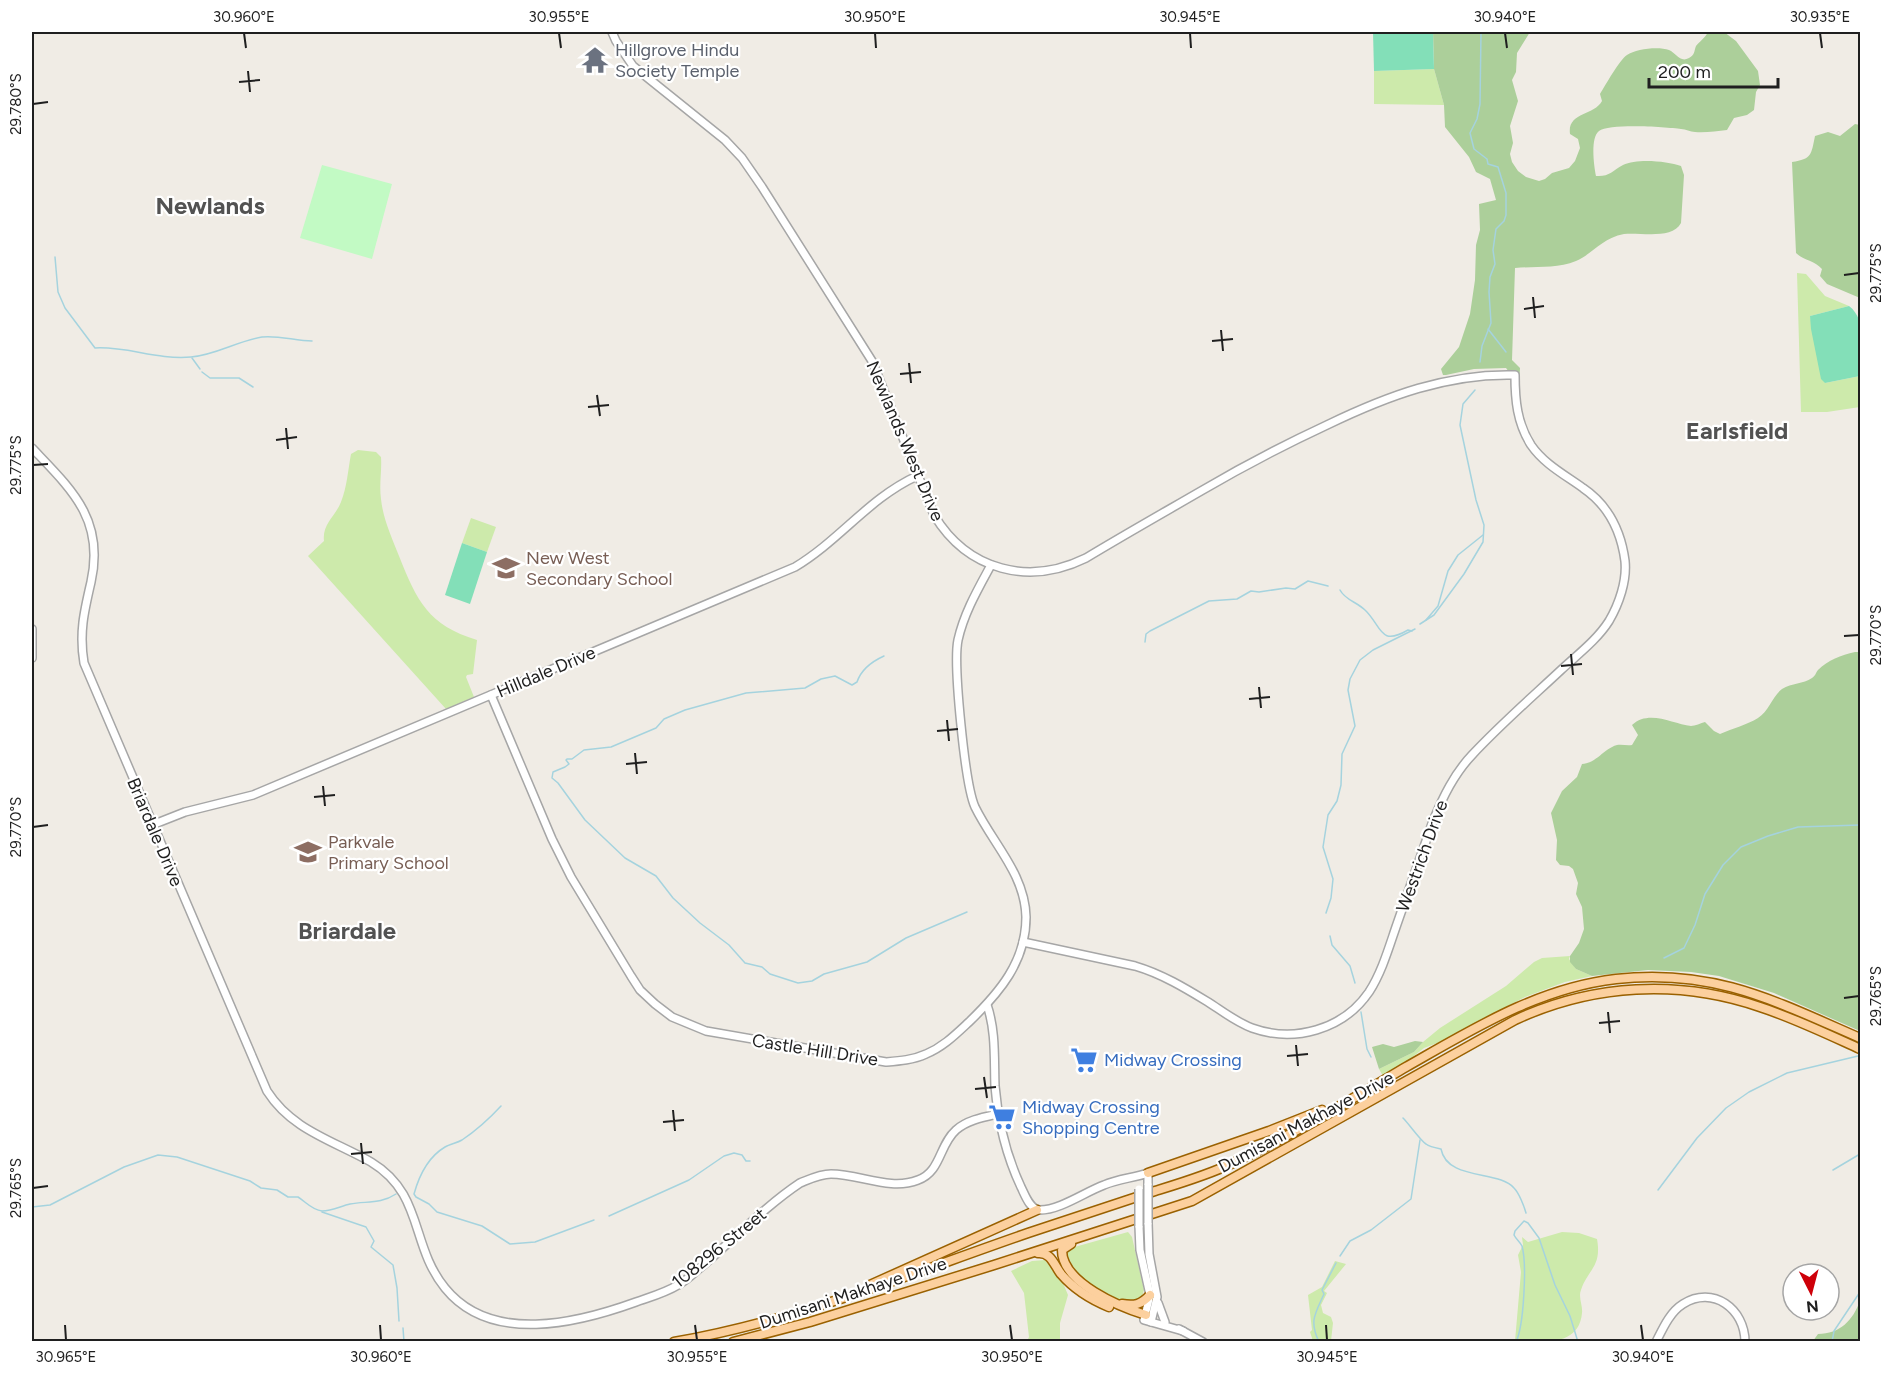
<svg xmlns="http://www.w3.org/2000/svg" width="1892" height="1373" font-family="Figtree,sans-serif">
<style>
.grass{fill:#cdeaab}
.forest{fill:#accf9a}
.park{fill:#c2fac4}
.pitch{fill:#83dfb8}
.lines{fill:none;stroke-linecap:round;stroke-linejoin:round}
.stream{stroke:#a5d3de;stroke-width:1.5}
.tertiary-casing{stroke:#a6a6a6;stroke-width:10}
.primary-casing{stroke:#9a6100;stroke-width:11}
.tertiary{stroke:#fff;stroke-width:7}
.primary{stroke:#fcd09e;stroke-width:8}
.tertiary-bridge-casing{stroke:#a6a6a6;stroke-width:10;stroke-linecap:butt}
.tertiary-bridge{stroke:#fff;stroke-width:7}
.ticks{fill:none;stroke:#1f1f1f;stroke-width:2}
.labels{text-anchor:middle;stroke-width:4.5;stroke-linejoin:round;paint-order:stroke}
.worship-label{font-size:18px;fill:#5b616d;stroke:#fff;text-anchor:start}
.street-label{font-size:18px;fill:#1f1f1f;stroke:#fff}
.education-label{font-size:18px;fill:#785e54;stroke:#fff;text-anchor:start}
.shop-label{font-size:18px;fill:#366cbe;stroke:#fff;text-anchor:start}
.district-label{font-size:24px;font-weight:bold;fill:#525252;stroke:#fff}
.neatline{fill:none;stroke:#1f1f1f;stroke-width:2}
.ticks-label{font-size:15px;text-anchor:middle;fill:#1f1f1f}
</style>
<rect width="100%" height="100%" fill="#f0ece5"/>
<g class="grass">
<path d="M1434 69 1444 105 1374 104V71Z"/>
<path d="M1797 273 1806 274 1825 296 1849 306 1810 316 1825 383 1860 376V407L1827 412H1801Z"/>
<path d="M358 450 376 452 381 457C382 471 379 485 381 499 383 519 392 538 399 556 417 601 428 625 477 640L473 674 467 675 466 677 474 697 446 709 308 556 324 541C322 524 335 517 341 502 347 487 348 470 351 454Z"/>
<path d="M471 518 496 527 487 552 462 543Z"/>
<path d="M1570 956 1569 959 1576 969 1592 976 1565 982 1525 997 1440 1042 1424 1048 1405 1063 1383 1076 1379 1069 1414 1052 1423 1042 1440 1028 1506 986 1534 962 1542 958Z"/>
<path d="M1128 1232 1132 1237 1144 1290 1141 1300C1114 1309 1074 1279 1067 1253L1071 1248Z"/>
<path d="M1562 1232 1579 1233 1597 1239C1602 1267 1588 1269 1581 1290 1578 1297 1583 1306 1582 1313 1579 1348 1539 1342 1515 1341L1521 1272 1518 1255 1523 1245 1522 1237 1528 1242Z"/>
<path d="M1045 1260 1063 1283 1068 1295 1060 1323V1341H1027L1029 1337 1024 1293 1011 1271 1032 1261Z"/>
<path d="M1335 1261 1346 1264 1324 1291 1327 1293 1321 1305 1323 1313 1331 1317 1333 1323 1331 1341H1313L1310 1332 1312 1330 1308 1295 1322 1287Z"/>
</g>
<g class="forest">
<path d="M1433 32H1530L1517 53 1516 72 1512 80 1518 101 1510 126 1513 143 1510 154 1512 162 1518 171 1526 177 1539 181 1545 179 1552 173 1569 168 1575 161 1580 148 1578 139 1570 134C1567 112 1594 116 1602 101L1600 94C1605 86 1620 59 1627 55 1636 49 1658 46 1669 50 1676 53 1680 63 1689 58 1695 55 1694 51 1696 46 1699 42 1705 38 1708 32H1724L1736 41 1758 71 1760 85 1756 92 1754 110 1747 115 1734 118 1727 130C1717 131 1705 133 1695 132 1690 132 1686 129 1681 129 1667 127 1609 123 1599 131 1590 138 1594 166 1596 176 1609 177 1612 171 1623 165 1637 158 1667 161 1681 166L1684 175 1681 223C1672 240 1640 232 1624 234 1602 238 1594 253 1576 261 1557 269 1536 266 1515 268L1512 360 1520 368 1519 385 1506 368 1474 369 1446 375H1443L1441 369 1459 347 1470 314 1475 280 1476 245 1480 230 1479 204 1496 200 1490 179 1476 172 1469 157 1445 127 1444 105 1434 69Z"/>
<path d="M1855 124 1860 125V298L1827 284 1820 276 1822 269C1814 260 1804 261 1796 253L1792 162C1812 159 1811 155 1815 136L1828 132 1840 136Z"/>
<path d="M1855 652H1860V1031L1774 993 1719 976 1691 972 1648 970 1592 976 1576 969 1570 962V956L1579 943 1584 929 1582 907 1576 894 1578 883 1573 869 1569 866 1560 865 1556 860 1557 840 1551 813 1562 791 1577 777 1582 764C1597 763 1603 749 1617 745 1622 744 1627 746 1632 745L1638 735 1632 725C1649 709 1673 724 1691 726 1695 726 1701 723 1705 722L1714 731 1720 734C1733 728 1747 725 1758 718 1769 711 1772 697 1782 689 1792 683 1803 684 1812 678 1816 675 1815 674 1818 670 1828 660 1841 655 1855 652Z"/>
<path d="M1415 1041 1423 1042 1414 1052 1379 1069 1372 1047 1383 1044 1394 1047Z"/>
<path d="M1860 1301V1341H1813L1818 1334C1840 1334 1853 1320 1860 1301Z"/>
</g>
<path class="park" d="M322 165 392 184 372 259 300 238Z"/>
<g class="pitch">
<path d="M1373 32H1433L1434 69 1374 71Z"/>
<path d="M1849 306C1868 320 1861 354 1860 376L1825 383 1821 379 1811 329 1810 316Z"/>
<path d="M462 543 487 552 470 604 445 595Z"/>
</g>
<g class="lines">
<g class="stream">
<path d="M55 257 58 292 65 308 95 348C127 346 156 360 191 357 216 355 237 341 262 337 278 335 296 341 312 341"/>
<path d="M1488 329 1506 352"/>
<path d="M192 358 200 369"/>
<path d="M1480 362 1482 346 1491 323 1489 292 1490 277 1495 264 1493 250 1496 229 1504 221 1506 215V193L1498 167 1488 164 1487 159 1474 149 1470 133 1477 119 1480 104 1481 32"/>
<path d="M202 372 210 378H239L253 387"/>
<path d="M1340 590C1345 600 1357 602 1365 610 1382 626 1379 647 1408 630L1412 631"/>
<path d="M1426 620 1438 606 1448 571 1458 555 1483 535"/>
<path d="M1420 624 1434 615 1464 574 1483 542 1484 525 1476 500 1460 425 1463 404 1475 390"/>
<path d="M1145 642 1146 634 1150 631 1209 601 1237 599 1251 591 1259 592 1286 588 1295 589 1308 581 1328 586"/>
<path d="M884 656C873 661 861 670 857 682L852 685 835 676 821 679 805 688 746 693 685 710 664 719 656 728 611 747 584 750 572 759H567L566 760 569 764 565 767 553 772 552 778 558 783 585 820 625 858 656 876 673 898 700 923 729 945 745 963 762 967 770 974 798 983 812 981 824 974 867 962 906 938 967 912"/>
<path d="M1326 913 1331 898 1333 879 1323 847 1328 815 1337 801 1341 785 1342 754 1355 726 1348 690 1350 679 1360 660 1373 650 1415 629"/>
<path d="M1330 936 1332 945 1350 966 1355 983"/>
<path d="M1664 958 1684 948 1695 925 1705 894 1723 865 1741 847 1768 836 1798 827 1860 825"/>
<path d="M1361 1012 1367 1049 1371 1057"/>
<path d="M501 1106C489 1119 477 1130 462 1140 457 1143 450 1144 445 1147 428 1157 419 1176 414 1194L416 1197 429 1204 437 1212 482 1226 510 1244 535 1242 594 1220"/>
<path d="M1403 1118C1409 1124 1421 1141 1426 1144 1430 1147 1436 1148 1441 1149 1447 1181 1500 1170 1514 1188 1519 1193 1524 1206 1526 1213"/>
<path d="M1833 1170 1860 1154"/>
<path d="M1658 1190 1697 1138 1726 1108 1749 1092 1787 1073 1858 1056"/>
<path d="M32 1207 50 1205 124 1167 158 1155 177 1157 250 1181 261 1188 277 1190 288 1197H298C306 1202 312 1210 322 1211 332 1211 341 1206 350 1204 367 1201 381 1204 396 1194"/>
<path d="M322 1212 366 1227 374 1241 371 1247 393 1265 397 1288 399 1321"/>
<path d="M609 1216 689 1180 724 1156 734 1153 742 1155 746 1161H750"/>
<path d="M1340 1256 1350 1241 1371 1230 1411 1199 1420 1140"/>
<path d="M403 1328 404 1342"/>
<path d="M32 1338 36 1342"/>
<path d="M1319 1342C1309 1321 1315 1314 1324 1294L1322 1290 1336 1263"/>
<path d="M1516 1342C1524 1325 1527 1264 1522 1246 1520 1242 1516 1239 1514 1235L1515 1231 1524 1221 1528 1223 1539 1238 1555 1285 1570 1316 1578 1342"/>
<path d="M1832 1342 1834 1331 1860 1292"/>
</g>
<defs>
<g id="tertiary">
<path d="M612 32 616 41 633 66 725 140 742 158 762 187 872 361 934 515C968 571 1029 586 1086 558 1124 535 1163 513 1201 491 1242 467 1284 445 1327 425 1387 396 1448 373 1515 375 1515 400 1517 423 1531 445 1544 464 1565 475 1583 488 1608 505 1621 531 1625 561 1627 581 1619 604 1609 621 1597 640 1577 655 1561 670 1531 698 1500 725 1472 755 1454 774 1443 797 1433 821 1421 855 1409 890 1397 924 1389 947 1382 972 1369 992 1343 1030 1294 1043 1252 1028 1236 1022 1222 1011 1208 1002 1185 988 1162 974 1135 966L1023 942"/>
<path d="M32 448C71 489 105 519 91 582 84 612 79 633 84 663L267 1091C292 1130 332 1140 371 1162 424 1194 410 1245 445 1288 491 1345 578 1323 636 1302 650 1297 665 1293 678 1285 689 1279 697 1270 707 1262 737 1236 767 1205 800 1183 810 1179 820 1174 831 1174 860 1174 890 1191 918 1180 941 1172 939 1145 956 1130 967 1120 984 1117 998 1114"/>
<path d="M32 629V658"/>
<path d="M491 695 552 839 571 877 631 976 640 990 655 1004 672 1017 706 1031 886 1062C899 1061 913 1060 926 1054 943 1047 955 1035 969 1022 999 993 1026 962 1026 917 1025 874 993 844 975 807 965 785 953 664 958 640 964 613 978 589 991 565"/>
<path d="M152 825 185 812 253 795 795 567C840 540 869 498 917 476"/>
<path d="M987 1005C996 1031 994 1059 995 1086 998 1122 1006 1155 1021 1187 1025 1195 1030 1210 1040 1210 1060 1210 1085 1192 1104 1185 1118 1179 1133 1178 1148 1173V1185"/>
<path d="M1148 1223 1149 1254 1157 1297 1151 1322"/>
<path d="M1139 1226 1140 1250 1150 1295 1144 1320 1183 1331"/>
<path d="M1158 1303 1165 1322"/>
<path d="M1179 1329 1203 1342"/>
<path d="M1656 1342C1663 1328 1670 1312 1683 1304 1713 1285 1745 1309 1745 1342"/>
</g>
<g id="primary">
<path d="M1148 1173 1269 1131 1322 1110"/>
<path d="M1071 1244 1062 1250C1062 1283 1120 1307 1146 1315"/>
<path d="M1038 1253C1051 1252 1054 1265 1061 1274 1073 1288 1092 1300 1109 1307"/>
<path d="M870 1285 1037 1210"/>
<path d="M1122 1304C1134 1306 1141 1305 1150 1295"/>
<path d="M674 1342C800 1320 909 1274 1028 1233 1070 1219 1113 1205 1155 1191 1181 1183 1208 1175 1233 1163 1292 1135 1350 1100 1406 1067 1473 1029 1538 988 1616 979 1713 968 1775 1001 1860 1038"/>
<path d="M733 1342 810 1322 994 1265 1192 1201 1515 1020C1592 984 1679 979 1760 1007 1794 1018 1827 1034 1860 1049"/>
</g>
</defs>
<use href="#tertiary" class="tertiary-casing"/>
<use href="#primary" class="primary-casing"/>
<use href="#tertiary" class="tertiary"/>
<use href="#primary" class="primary"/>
<defs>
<g id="tertiary-bridge">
<path d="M1148 1223V1185"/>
<path d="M1139 1226V1189"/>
</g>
</defs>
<use href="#tertiary-bridge" class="tertiary-bridge-casing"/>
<use href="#tertiary-bridge" class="tertiary-bridge"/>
</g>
<path class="ticks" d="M244 33 246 48M559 33 561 48M875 33 876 48M1190 33 1191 48M1505 33 1507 48M1820 33 1822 48M248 71 250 92M239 82 260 80M33 104 48 102M1844 275 1859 273M1533 297 1535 318M1524 309 1544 306M1221 330 1223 351M1212 341 1233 339M909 363 911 383M900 374 921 372M597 395 600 416M588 407 609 405M286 428 288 449M276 440 297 437M33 465 48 464M1844 636 1859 635M1571 654 1573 675M1561 666 1582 664M1259 687 1261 708M1249 699 1270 697M947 720 949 741M937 731 958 729M635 753 637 774M626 764 647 762M323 786 325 806M314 797 335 795M33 827 48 825M1844 998 1859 996M1608 1012 1610 1033M1599 1023 1620 1021M1296 1045 1298 1066M1287 1056 1308 1054M984 1077 987 1098M975 1089 996 1087M673 1110 675 1131M663 1122 684 1120M361 1143 363 1164M351 1154 372 1152M33 1188 48 1186M65 1325 66 1340M380 1325 381 1340M695 1325 697 1340M1010 1325 1012 1340M1326 1325 1327 1340M1641 1325 1643 1340"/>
<defs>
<symbol id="temple-bare" viewBox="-9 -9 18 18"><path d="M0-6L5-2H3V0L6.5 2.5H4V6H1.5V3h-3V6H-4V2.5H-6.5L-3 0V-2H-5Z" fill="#6b7280" stroke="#fff" stroke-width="2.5" paint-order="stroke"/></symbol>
<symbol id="school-bare" viewBox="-9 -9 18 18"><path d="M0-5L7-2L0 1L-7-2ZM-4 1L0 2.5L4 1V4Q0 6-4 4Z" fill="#8d6e63" stroke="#fff" stroke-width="2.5" paint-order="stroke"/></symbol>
<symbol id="supermarket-bare" viewBox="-9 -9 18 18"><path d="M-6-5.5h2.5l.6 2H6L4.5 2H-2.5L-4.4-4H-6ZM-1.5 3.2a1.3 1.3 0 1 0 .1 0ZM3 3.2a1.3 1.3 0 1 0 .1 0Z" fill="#3f7fe0" stroke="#fff" stroke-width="2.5" paint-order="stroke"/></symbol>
</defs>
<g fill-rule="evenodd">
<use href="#temple-bare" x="576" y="41" width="38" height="38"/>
<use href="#school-bare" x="487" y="549" width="38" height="38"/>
<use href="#school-bare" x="289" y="833" width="38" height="38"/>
<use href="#supermarket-bare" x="1065" y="1041" width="38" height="38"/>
<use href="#supermarket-bare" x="983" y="1098" width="38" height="38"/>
</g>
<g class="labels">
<g class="worship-label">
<text x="615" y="56">Hillgrove Hindu<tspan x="615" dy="21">Society Temple</tspan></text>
</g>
<g class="street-label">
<text transform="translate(905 441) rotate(67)" y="6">Newlands West Drive</text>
<text transform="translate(546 672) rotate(-23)" y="6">Hilldale Drive</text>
<text transform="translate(155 832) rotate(67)" y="6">Briardale Drive</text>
<text transform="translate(1422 856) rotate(-70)" y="6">Westrich Drive</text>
<text transform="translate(815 1050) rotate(9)" y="6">Castle Hill Drive</text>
<text transform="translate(1306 1122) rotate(-28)" y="6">Dumisani Makhaye Drive</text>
<text transform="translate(719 1248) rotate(-39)" y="6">108296 Street</text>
<text transform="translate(853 1293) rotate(-18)" y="6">Dumisani Makhaye Drive</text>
</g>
<g class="education-label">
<text x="526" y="564">New West<tspan x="526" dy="21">Secondary School</tspan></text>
<text x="328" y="848">Parkvale<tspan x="328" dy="21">Primary School</tspan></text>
</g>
<g class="shop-label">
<text x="1104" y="1066">Midway Crossing</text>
<text x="1022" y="1113">Midway Crossing<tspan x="1022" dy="21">Shopping Centre</tspan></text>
</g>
<g class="district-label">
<text x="210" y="214">Newlands</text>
<text x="1737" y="439">Earlsfield</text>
<text x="347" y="939">Briardale</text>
</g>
</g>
<rect width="1892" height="1373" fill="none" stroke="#ffffff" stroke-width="66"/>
<g transform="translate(1811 1292) rotate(174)"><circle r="28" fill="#ffffff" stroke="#a5a5a5" stroke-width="1.5"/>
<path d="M0-4.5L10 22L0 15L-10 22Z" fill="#ce0009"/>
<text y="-9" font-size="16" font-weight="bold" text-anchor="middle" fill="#1f1f1f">N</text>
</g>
<path d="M1649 78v9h129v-9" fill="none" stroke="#1f1f1f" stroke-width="3"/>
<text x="1658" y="78" font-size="18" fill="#1f1f1f" stroke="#ffffff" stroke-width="4.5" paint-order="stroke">200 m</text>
<rect x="33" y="33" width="1826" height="1307" class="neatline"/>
<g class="ticks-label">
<text x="244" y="22">30.960°E</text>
<text x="559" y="22">30.955°E</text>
<text x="875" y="22">30.950°E</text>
<text x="1190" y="22">30.945°E</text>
<text x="1505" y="22">30.940°E</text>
<text x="1820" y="22">30.935°E</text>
<text transform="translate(16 104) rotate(-90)" y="5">29.780°S</text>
<text transform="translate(1876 273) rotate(-90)" y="5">29.775°S</text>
<text transform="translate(16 465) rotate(-90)" y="5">29.775°S</text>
<text transform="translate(1876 635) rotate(-90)" y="5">29.770°S</text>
<text transform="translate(16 827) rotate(-90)" y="5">29.770°S</text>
<text transform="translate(1876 996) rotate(-90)" y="5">29.765°S</text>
<text transform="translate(16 1188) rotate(-90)" y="5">29.765°S</text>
<text x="66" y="1362">30.965°E</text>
<text x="381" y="1362">30.960°E</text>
<text x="697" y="1362">30.955°E</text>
<text x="1012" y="1362">30.950°E</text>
<text x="1327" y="1362">30.945°E</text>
<text x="1643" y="1362">30.940°E</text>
</g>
</svg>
